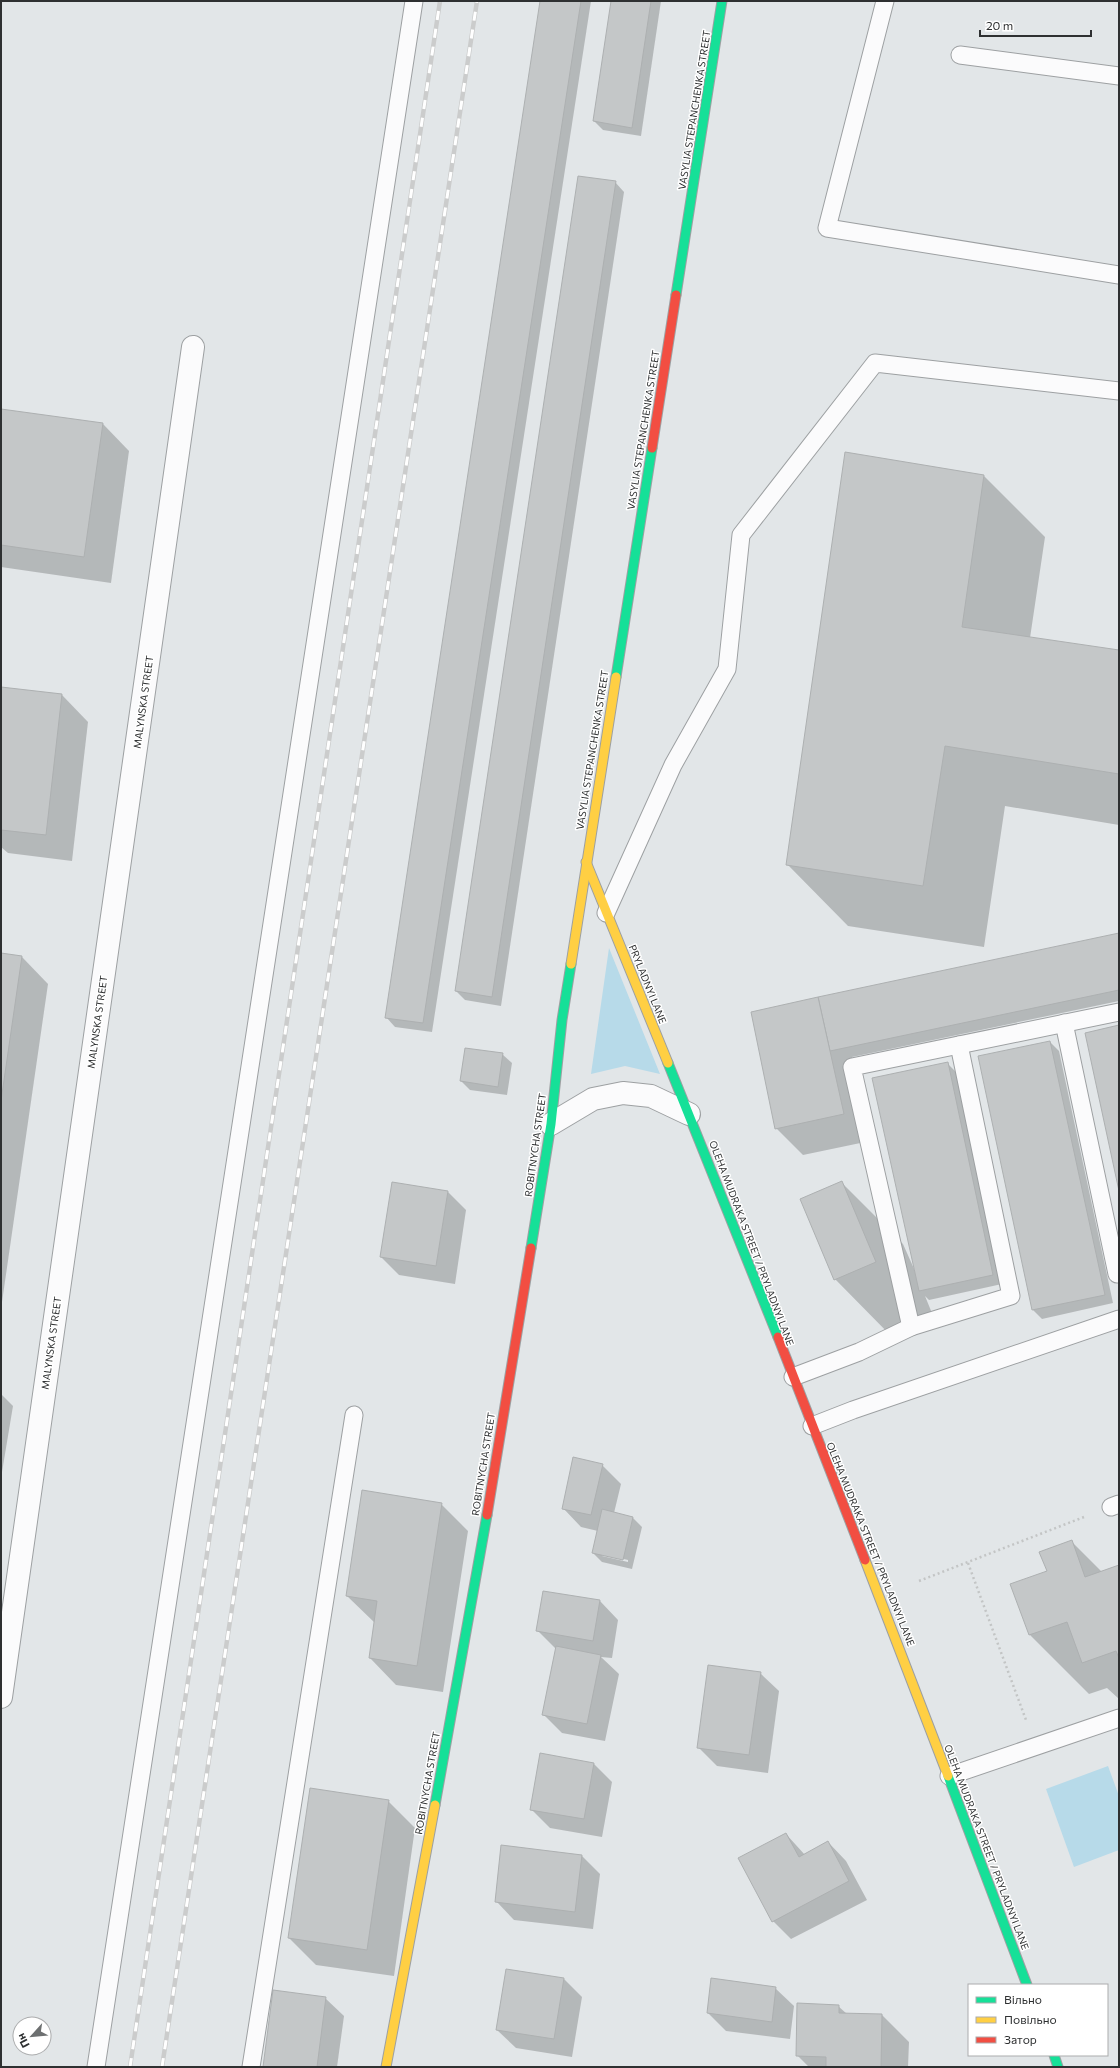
<svg xmlns="http://www.w3.org/2000/svg" width="1120" height="2068" font-family="Commissioner,sans-serif">
<style>
.green{fill:#b7dae9}
.shadow{fill:#0003;fill-rule:evenodd}
.building{fill:#c4c7c8;stroke:#adb0b1}
.lines{fill:none;stroke-linecap:round;stroke-linejoin:round}
.lane-casing{stroke:#9da0a2;stroke-width:19}
.street-casing{stroke:#9da0a2;stroke-width:24}
.fast-casing{stroke:#9da0a2;stroke-width:11}
.slow-casing{stroke:#9da0a2;stroke-width:11}
.jam-casing{stroke:#9da0a2;stroke-width:11}
.path{stroke:#c3c5c5;stroke-width:2.5;stroke-dasharray:2 3;stroke-linecap:butt}
.lane{stroke:#fbfbfc;stroke-width:17}
.street{stroke:#fbfbfc;stroke-width:22}
.fast{stroke:#16e098;stroke-width:9}
.slow{stroke:#ffcf43;stroke-width:9}
.jam{stroke:#f24e42;stroke-width:9}
.rail-casing{stroke:#cbcccc;stroke-width:4.5}
.rail{stroke:#fff;stroke-width:3;stroke-dasharray:9;stroke-linecap:butt}
.labels{text-anchor:middle;stroke-width:3;stroke-linejoin:round;paint-order:stroke}
.street-label{font-size:10px;fill:#2e3031;stroke:#fff}
</style>
<rect width="100%" height="100%" fill="#e2e6e8"/>
<g class="green">
<path d="M609 948 660 1074 625 1066 591 1074Z"/>
<path d="M1108 1766 1119 1796V1850L1074 1867 1046 1789Z"/>
</g>
<g class="shadow">
<path d="M542 1H591L432 1032 395 1027 386 1017Z"/>
<path d="M612 1H661L641 136 603 130 594 121Z"/>
<path d="M615 182 624 192 501 1006 465 1000 456 991Z"/>
<path d="M1 410 103 424 129 451 111 583 1 567Z"/>
<path d="M984 476 1045 537 1030 638 1119 651V825L1005 806 984 947 848 926 787 864Z"/>
<path d="M1 688 62 695 88 722 72 861 8 853 1 847Z"/>
<path d="M1119 935V1001L852 1057 870 1141 803 1155 776 1128 752 1013Z"/>
<path d="M1 954 22 957 48 984 1 1309Z"/>
<path d="M1050 1042 1059 1051 1113 1303 1042 1319 1033 1310Z"/>
<path d="M466 1049 502 1054 512 1063 507 1095 470 1090 461 1081Z"/>
<path d="M947 1063 956 1072 1002 1284 929 1300 925 1296 936 1323 895 1340 835 1279 842 1183 903 1244 915 1271Z"/>
<path d="M448 1192 466 1210 455 1284 399 1275 381 1257Z"/>
<path d="M1 1394 13 1406 1 1478Z"/>
<path d="M602 1465 621 1484 614 1513 633 1518 642 1527 632 1569 602 1562 593 1553 598 1531 581 1527 563 1508ZM602 1554 628 1560V1562L602 1556Z"/>
<path d="M441 1504 468 1531 443 1692 396 1685 370 1658 375 1623 347 1596Z"/>
<path d="M1071 1541 1102 1572 1119 1566V1699L1107 1688 1089 1694 1030 1635 1012 1585 1048 1572Z"/>
<path d="M600 1601 618 1620 612 1658 601 1657 619 1674 605 1741 562 1733 543 1714 556 1649 537 1630Z"/>
<path d="M760 1673 779 1691 768 1773 717 1766 698 1747Z"/>
<path d="M594 1764 612 1782 602 1837 550 1828 531 1809Z"/>
<path d="M388 1801 415 1828 394 1976 316 1965 289 1938Z"/>
<path d="M786 1834 805 1855 828 1842 846 1861 867 1900 791 1939 773 1921Z"/>
<path d="M582 1856 600 1874 593 1929 514 1920 496 1901Z"/>
<path d="M564 1979 582 1997 572 2057 516 2048 497 2030Z"/>
<path d="M775 1988 794 2006 790 2039 726 2031 708 2013Z"/>
<path d="M325 1998 344 2016 337 2067H264Z"/>
<path d="M838 2006 847 2014 882 2015 909 2042 908 2067H809L797 2055Z"/>
</g>
<g class="building">
<path d="M540 1H581L423 1023 385 1018Z"/>
<path d="M611 1H651L632 128 593 121Z"/>
<path d="M578 176 616 181 492 997 455 991Z"/>
<path d="M1 409 103 423 84 557 1 545Z"/>
<path d="M845 452 984 475 962 627 1119 650V774L945 746 923 886 786 865Z"/>
<path d="M1 687 62 694 46 835 1 830Z"/>
<path d="M1119 933V990L830 1051 818 997Z"/>
<path d="M1 953 22 956 1 1101Z"/>
<path d="M818 997 844 1114 775 1129 751 1012Z"/>
<path d="M1119 1025V1191L1085 1033Z"/>
<path d="M1050 1041 1105 1295 1032 1310 978 1056Z"/>
<path d="M465 1048 503 1053 498 1087 460 1081Z"/>
<path d="M948 1062 993 1275 919 1291 872 1078Z"/>
<path d="M842 1181 876 1262 834 1280 800 1199Z"/>
<path d="M392 1182 448 1191 436 1266 380 1257Z"/>
<path d="M573 1457 603 1464 591 1515 562 1509Z"/>
<path d="M362 1490 442 1503 417 1666 369 1658 377 1601 346 1596Z"/>
<path d="M602 1509 633 1517 623 1560 592 1553Z"/>
<path d="M1072 1540 1085 1577 1119 1565V1658L1116 1651 1082 1663 1067 1622 1029 1635 1010 1584 1047 1571 1039 1552Z"/>
<path d="M543 1591 600 1600 593 1641 536 1631Z"/>
<path d="M556 1646 601 1655 587 1724 542 1715Z"/>
<path d="M708 1665 761 1672 749 1755 697 1748Z"/>
<path d="M540 1753 594 1763 584 1819 530 1810Z"/>
<path d="M310 1788 389 1800 367 1950 288 1938Z"/>
<path d="M786 1833 799 1857 828 1841 849 1881 772 1922 738 1858Z"/>
<path d="M501 1845 582 1855 575 1912 495 1902Z"/>
<path d="M506 1969 564 1978 554 2039 496 2030Z"/>
<path d="M711 1978 776 1987 772 2022 707 2013Z"/>
<path d="M273 1990 326 1997 317 2067H263Z"/>
<path d="M797 2003 839 2005V2013L882 2014 881 2067H826V2057L796 2056Z"/>
</g>
<g class="lines">
<defs>
<g id="lane">
<path d="M885 1 827 228 1119 275"/>
<path d="M960 55 1119 76"/>
<path d="M606 913 673 765 727 669 741 535 875 363 1119 391"/>
<path d="M1064 1023 1117 1274"/>
<path d="M911 1327 1011 1296 959 1045"/>
<path d="M793 1377 859 1352 911 1327 852 1067 1119 1012"/>
<path d="M812 1426 853 1410 1119 1319"/>
<path d="M1111 1507 1119 1504"/>
<path d="M949 1776 1119 1718"/>
<path d="M96 2067 414 1"/>
<path d="M251 2067 354 1415"/>
</g>
<g id="street">
<path d="M551 1124 593 1099 623 1093 651 1096 689 1114"/>
<path d="M1 1697 193 347"/>
</g>
<g id="fast">
<path d="M676 295 722 1"/>
<path d="M616 677 652 448"/>
<path d="M668 1063 778 1337"/>
<path d="M531 1248 551 1124 562 1020 571 964"/>
<path d="M948 1776 1027 1985"/>
<path d="M435 1805 487 1515"/>
<path d="M1054 2055 1058 2067"/>
</g>
<g id="slow">
<path d="M586 862 668 1063"/>
<path d="M571 964 616 677"/>
<path d="M865 1560 948 1776"/>
<path d="M386 2067 435 1805"/>
</g>
<g id="jam">
<path d="M652 448 676 295"/>
<path d="M778 1337 865 1560"/>
<path d="M487 1515 531 1248"/>
</g>
</defs>
<use href="#lane" class="lane-casing"/>
<use href="#street" class="street-casing"/>
<use href="#fast" class="fast-casing"/>
<use href="#slow" class="slow-casing"/>
<use href="#jam" class="jam-casing"/>
<g class="path">
<path d="M968 1563 1026 1720"/>
<path d="M919 1581 1084 1517"/>
</g>
<use href="#lane" class="lane"/>
<use href="#street" class="street"/>
<use href="#fast" class="fast"/>
<use href="#slow" class="slow"/>
<use href="#jam" class="jam"/>
<defs>
<g id="rail">
<path d="M130 2067 440 1"/>
<path d="M162 2067 477 1"/>
</g>
</defs>
<use href="#rail" class="rail-casing"/>
<use href="#rail" class="rail"/>
</g>
<g class="labels">
<g class="street-label">
<text transform="translate(694 110) rotate(-81)" y="4">VASYLIA STEPANCHENKA STREET</text>
<text transform="translate(643 430) rotate(-81)" y="4">VASYLIA STEPANCHENKA STREET</text>
<text transform="translate(143 702) rotate(-82)" y="4">MALYNSKA STREET</text>
<text transform="translate(592 750) rotate(-81)" y="4">VASYLIA STEPANCHENKA STREET</text>
<text transform="translate(648 984) rotate(68)" y="4">PRYLADNYI LANE</text>
<text transform="translate(97 1022) rotate(-82)" y="4">MALYNSKA STREET</text>
<text transform="translate(535 1145) rotate(-82)" y="4">ROBITNYCHA STREET</text>
<text transform="translate(752 1243) rotate(69)" y="4">OLEHA MUDRAKA STREET / PRYLADNYI LANE</text>
<text transform="translate(51 1343) rotate(-82)" y="4">MALYNSKA STREET</text>
<text transform="translate(483 1464) rotate(-81)" y="4">ROBITNYCHA STREET</text>
<text transform="translate(871 1544) rotate(68)" y="4">OLEHA MUDRAKA STREET / PRYLADNYI LANE</text>
<text transform="translate(427 1783) rotate(-80)" y="4">ROBITNYCHA STREET</text>
<text transform="translate(987 1847) rotate(69)" y="4">OLEHA MUDRAKA STREET / PRYLADNYI LANE</text>
</g>
</g>
<rect width="1120" height="2068" fill="none" stroke="#2e3031" stroke-width="4"/>
<rect x="968" y="1984" width="140" height="72" fill="#ffffff" stroke="#abacad"/>
<rect x="976" y="1997" width="20" height="6" fill="#16e098" stroke="#abacad"/>
<text x="1004" y="2004" font-size="12" fill="#2e3031">Вільно</text>
<rect x="976" y="2017" width="20" height="6" fill="#ffcf43" stroke="#abacad"/>
<text x="1004" y="2024" font-size="12" fill="#2e3031">Повільно</text>
<rect x="976" y="2037" width="20" height="6" fill="#f24e42" stroke="#abacad"/>
<text x="1004" y="2044" font-size="12" fill="#2e3031">Затор</text>
<g transform="translate(32 2036) rotate(243)"><circle r="19" fill="#ffffff" stroke="#abacad"/>
<path d="M0-3L7 15L0 10L-7 15Z" fill="#6d7071"/>
<text y="-6" font-size="11" font-weight="bold" text-anchor="middle" fill="#2e3031">Пн</text>
</g>
<path d="M980 30v6h111v-6" fill="none" stroke="#2e3031" stroke-width="2"/>
<text x="986" y="30" font-size="12" fill="#2e3031" stroke="#ffffff" stroke-width="3" paint-order="stroke">20 m</text>
</svg>
